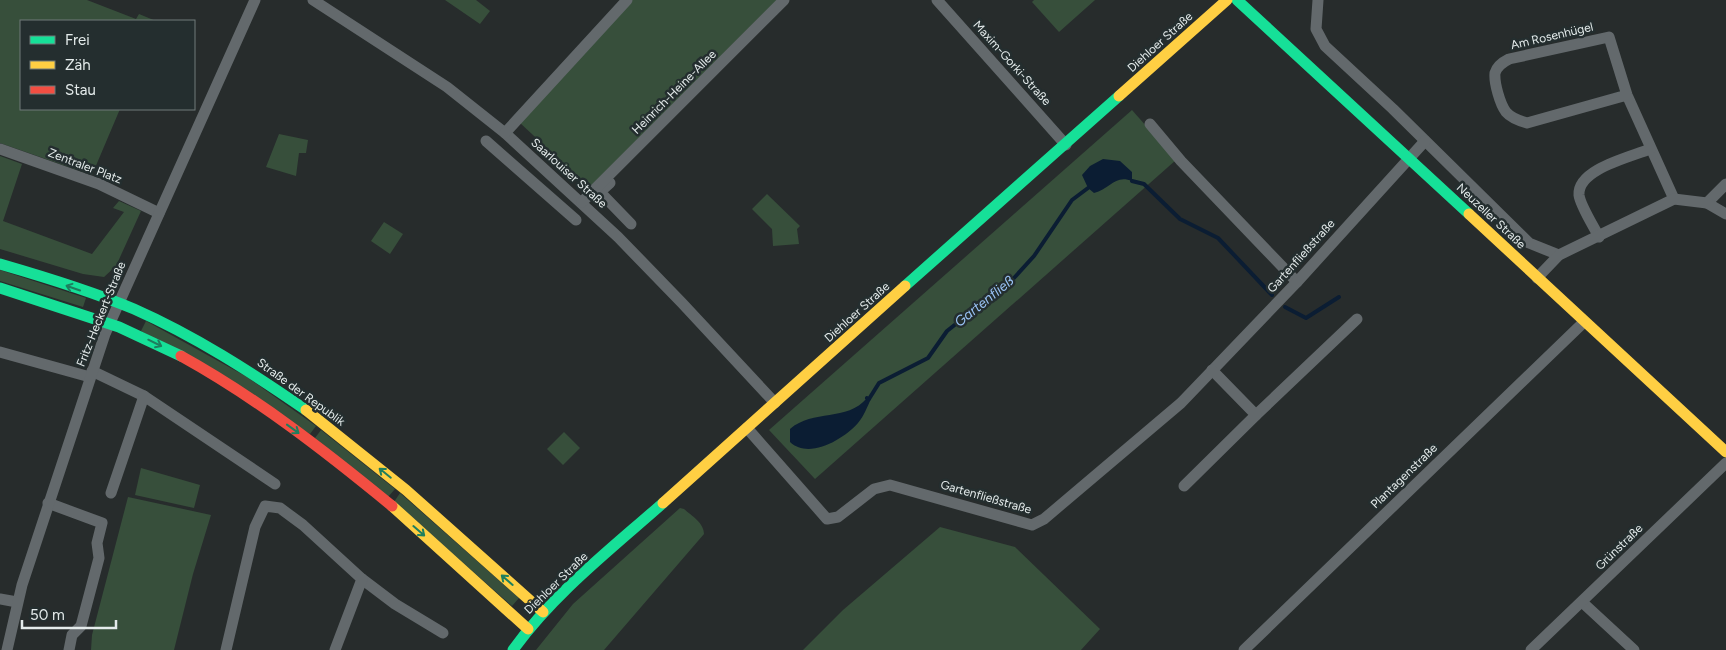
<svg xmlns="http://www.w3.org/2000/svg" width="1726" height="650" font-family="Figtree,sans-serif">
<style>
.green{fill:#374f3b}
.water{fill:#0b1d33}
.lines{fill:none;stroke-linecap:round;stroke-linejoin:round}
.stream{stroke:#0b1d33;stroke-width:4}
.street{stroke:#63696c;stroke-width:11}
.fast{stroke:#16e098;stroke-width:11}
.slow{stroke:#ffcf43;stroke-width:11}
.jam{stroke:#f24e42;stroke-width:11}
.oneway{stroke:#1e7e5e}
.labels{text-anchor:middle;stroke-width:5;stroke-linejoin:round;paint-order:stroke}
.street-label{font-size:12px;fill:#e4ebeb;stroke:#242e2f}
.water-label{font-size:14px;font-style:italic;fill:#9ac3f6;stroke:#242e2f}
</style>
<rect width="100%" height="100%" fill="#272c2c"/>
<g class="green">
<path d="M0 0H87L136 19 139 14 156 21H21V109H120L92 175 0 143Z"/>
<path d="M445 0H476L490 11 480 24Z"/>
<path d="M632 0H779L590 188 519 122Z"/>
<path d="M1034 0H1095L1059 32 1032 2Z"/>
<path d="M1132 110 1176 160 815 479 769 430Z"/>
<path d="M279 134 308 140 306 153H299L296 176 266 167Z"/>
<path d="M0 156 22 164 3 221 92 254 124 212 113 208 119 201 141 211 116 266 104 277 83 274 0 249Z"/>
<path d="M767 194 800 226 797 229 799 244 773 246 772 229 752 209Z"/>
<path d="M384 222 403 234 390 254 371 241Z"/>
<path d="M0 270 86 298 83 307 0 281Z"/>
<path d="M146 321 247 377 316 426 310 434 141 331Z"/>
<path d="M321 430 395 489 388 497 315 438Z"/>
<path d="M564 432 580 448 563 465 547 449Z"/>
<path d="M141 468 200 485 194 508 135 495Z"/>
<path d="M400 493 519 598 512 606 394 502Z"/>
<path d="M128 497 211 515 193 574 174 650H91L92 635Z"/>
<path d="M680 508 684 509C692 516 704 523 704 534L604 650H536L573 604Z"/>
<path d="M940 527 1015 547 1100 629 1081 650H803L843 610Z"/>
</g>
<g class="water">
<path d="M1103 159 1120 161 1132 172V181C1115 174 1110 189 1094 193L1088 188 1082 175 1090 166Z"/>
<path d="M867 398 871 399C867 407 864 416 858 423 844 439 809 460 790 442V429C813 409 847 422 867 398Z"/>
</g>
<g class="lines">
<g class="stream">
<path d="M1132 181 1144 184 1180 219 1218 238 1272 295"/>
<path d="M1285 307 1306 318 1339 297"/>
<path d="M867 398 869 399 879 383 928 358 947 331 1014 278 1034 256 1072 200 1088 188"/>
</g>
<g class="street">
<path d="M313 0 447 87 505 133 618 237 682 303 775 403"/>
<path d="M937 0 1066 145"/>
<path d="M1318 0 1316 29 1325 46 1393 109 1529 243 1559 255"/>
<path d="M1627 95 1527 123C1520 121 1511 118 1506 112 1500 104 1494 83 1495 73 1497 66 1503 62 1509 59L1609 37 1627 95 1674 199"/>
<path d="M1150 124 1181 161 1297 282"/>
<path d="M505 133 627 0"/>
<path d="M486 141 576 220"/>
<path d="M0 149 99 184 159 213"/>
<path d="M610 183 600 192 631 224"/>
<path d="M582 202 784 0"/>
<path d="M1707 203 1726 184"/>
<path d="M1599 237C1594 227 1580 205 1579 195 1577 169 1631 157 1650 149"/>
<path d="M1537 278 1559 255 1674 199 1707 203 1726 214"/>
<path d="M0 352 90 377"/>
<path d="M92 371 144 396"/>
<path d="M1256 415 1357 319"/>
<path d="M747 428 827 519 838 517 874 489 890 485 1032 525 1044 519 1181 403 1297 282 1425 141"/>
<path d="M1184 486 1256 415 1212 370"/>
<path d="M111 493 144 396 275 484"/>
<path d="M48 503 102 523 97 543 99 558 81 626 72 635 69 650"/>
<path d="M362 579 395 604 443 633"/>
<path d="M0 599 17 602"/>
<path d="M1582 602 1634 650"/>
<path d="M7 650 22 585 105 334 255 0"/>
<path d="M226 650 255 527 265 506 280 508 303 525 362 579 335 650"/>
<path d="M1244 650 1584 322"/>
<path d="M1531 650 1726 463"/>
</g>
<g class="fast">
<path d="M1237 0 1469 214"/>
<path d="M0 264C45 277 91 291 134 309 195 336 251 372 306 410"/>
<path d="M905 286 1119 96"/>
<path d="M0 288 119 327 181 356"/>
<path d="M513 650C553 594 611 549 663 503"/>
</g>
<g class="slow">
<path d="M1119 96 1227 0"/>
<path d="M1469 214 1726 452"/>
<path d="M306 410 406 490 543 612"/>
<path d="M663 503 905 286"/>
<path d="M392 506 528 629"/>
</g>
<path class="jam" d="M181 356C257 398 325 451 392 506"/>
</g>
<defs><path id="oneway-shaft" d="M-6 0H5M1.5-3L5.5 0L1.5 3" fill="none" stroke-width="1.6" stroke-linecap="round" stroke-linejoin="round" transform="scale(1.25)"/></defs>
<g class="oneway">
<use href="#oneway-shaft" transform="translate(73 288) rotate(-161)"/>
<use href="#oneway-shaft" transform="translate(155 343) rotate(26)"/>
<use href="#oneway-shaft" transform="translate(293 429) rotate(36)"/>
<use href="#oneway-shaft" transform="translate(385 473) rotate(-141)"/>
<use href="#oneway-shaft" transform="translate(419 531) rotate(41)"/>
<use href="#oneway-shaft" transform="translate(507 580) rotate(-139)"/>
</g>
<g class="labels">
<g class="street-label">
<text transform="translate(1552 36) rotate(-13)" y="4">Am Rosenhügel</text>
<text transform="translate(1160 42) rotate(-42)" y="4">Diehloer Straße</text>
<text transform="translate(1012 63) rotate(48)" y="4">Maxim-Gorki-Straße</text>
<text transform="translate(674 92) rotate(-45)" y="4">Heinrich-Heine-Allee</text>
<text transform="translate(85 166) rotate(21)" y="4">Zentraler Platz</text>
<text transform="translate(569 173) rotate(42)" y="4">Saarlouiser Straße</text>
<text transform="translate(1491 216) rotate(43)" y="4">Neuzeller Straße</text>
<text transform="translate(1301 256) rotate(-48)" y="4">Gartenfließstraße</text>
<text transform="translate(857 312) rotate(-42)" y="4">Diehloer Straße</text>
<text transform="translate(101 314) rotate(-68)" y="4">Fritz-Heckert-Straße</text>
<text transform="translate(301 392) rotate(36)" y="4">Straße der Republik</text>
<text transform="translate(1404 476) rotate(-44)" y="4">Plantagenstraße</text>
<text transform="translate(986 497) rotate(16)" y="4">Gartenfließstraße</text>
<text transform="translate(1619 547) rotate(-44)" y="4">Grünstraße</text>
<text transform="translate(556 583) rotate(-44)" y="4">Diehloer Straße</text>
</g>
<g class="water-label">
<text transform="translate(984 301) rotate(-39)" y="5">Gartenfließ</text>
</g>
</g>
<rect x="20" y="20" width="175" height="90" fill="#242e2f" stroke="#717a7a"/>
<rect x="30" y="36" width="25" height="8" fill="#16e098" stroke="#717a7a"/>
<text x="65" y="45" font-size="15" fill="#e4ebeb">Frei</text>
<rect x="30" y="61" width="25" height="8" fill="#ffcf43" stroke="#717a7a"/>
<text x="65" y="70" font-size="15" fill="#e4ebeb">Zäh</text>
<rect x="30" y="86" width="25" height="8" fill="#f24e42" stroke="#717a7a"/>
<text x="65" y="95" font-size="15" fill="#e4ebeb">Stau</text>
<path d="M22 620v8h94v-8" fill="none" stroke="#e4ebeb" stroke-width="2.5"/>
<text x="30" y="620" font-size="15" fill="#e4ebeb" stroke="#242e2f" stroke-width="4" paint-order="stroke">50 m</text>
</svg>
